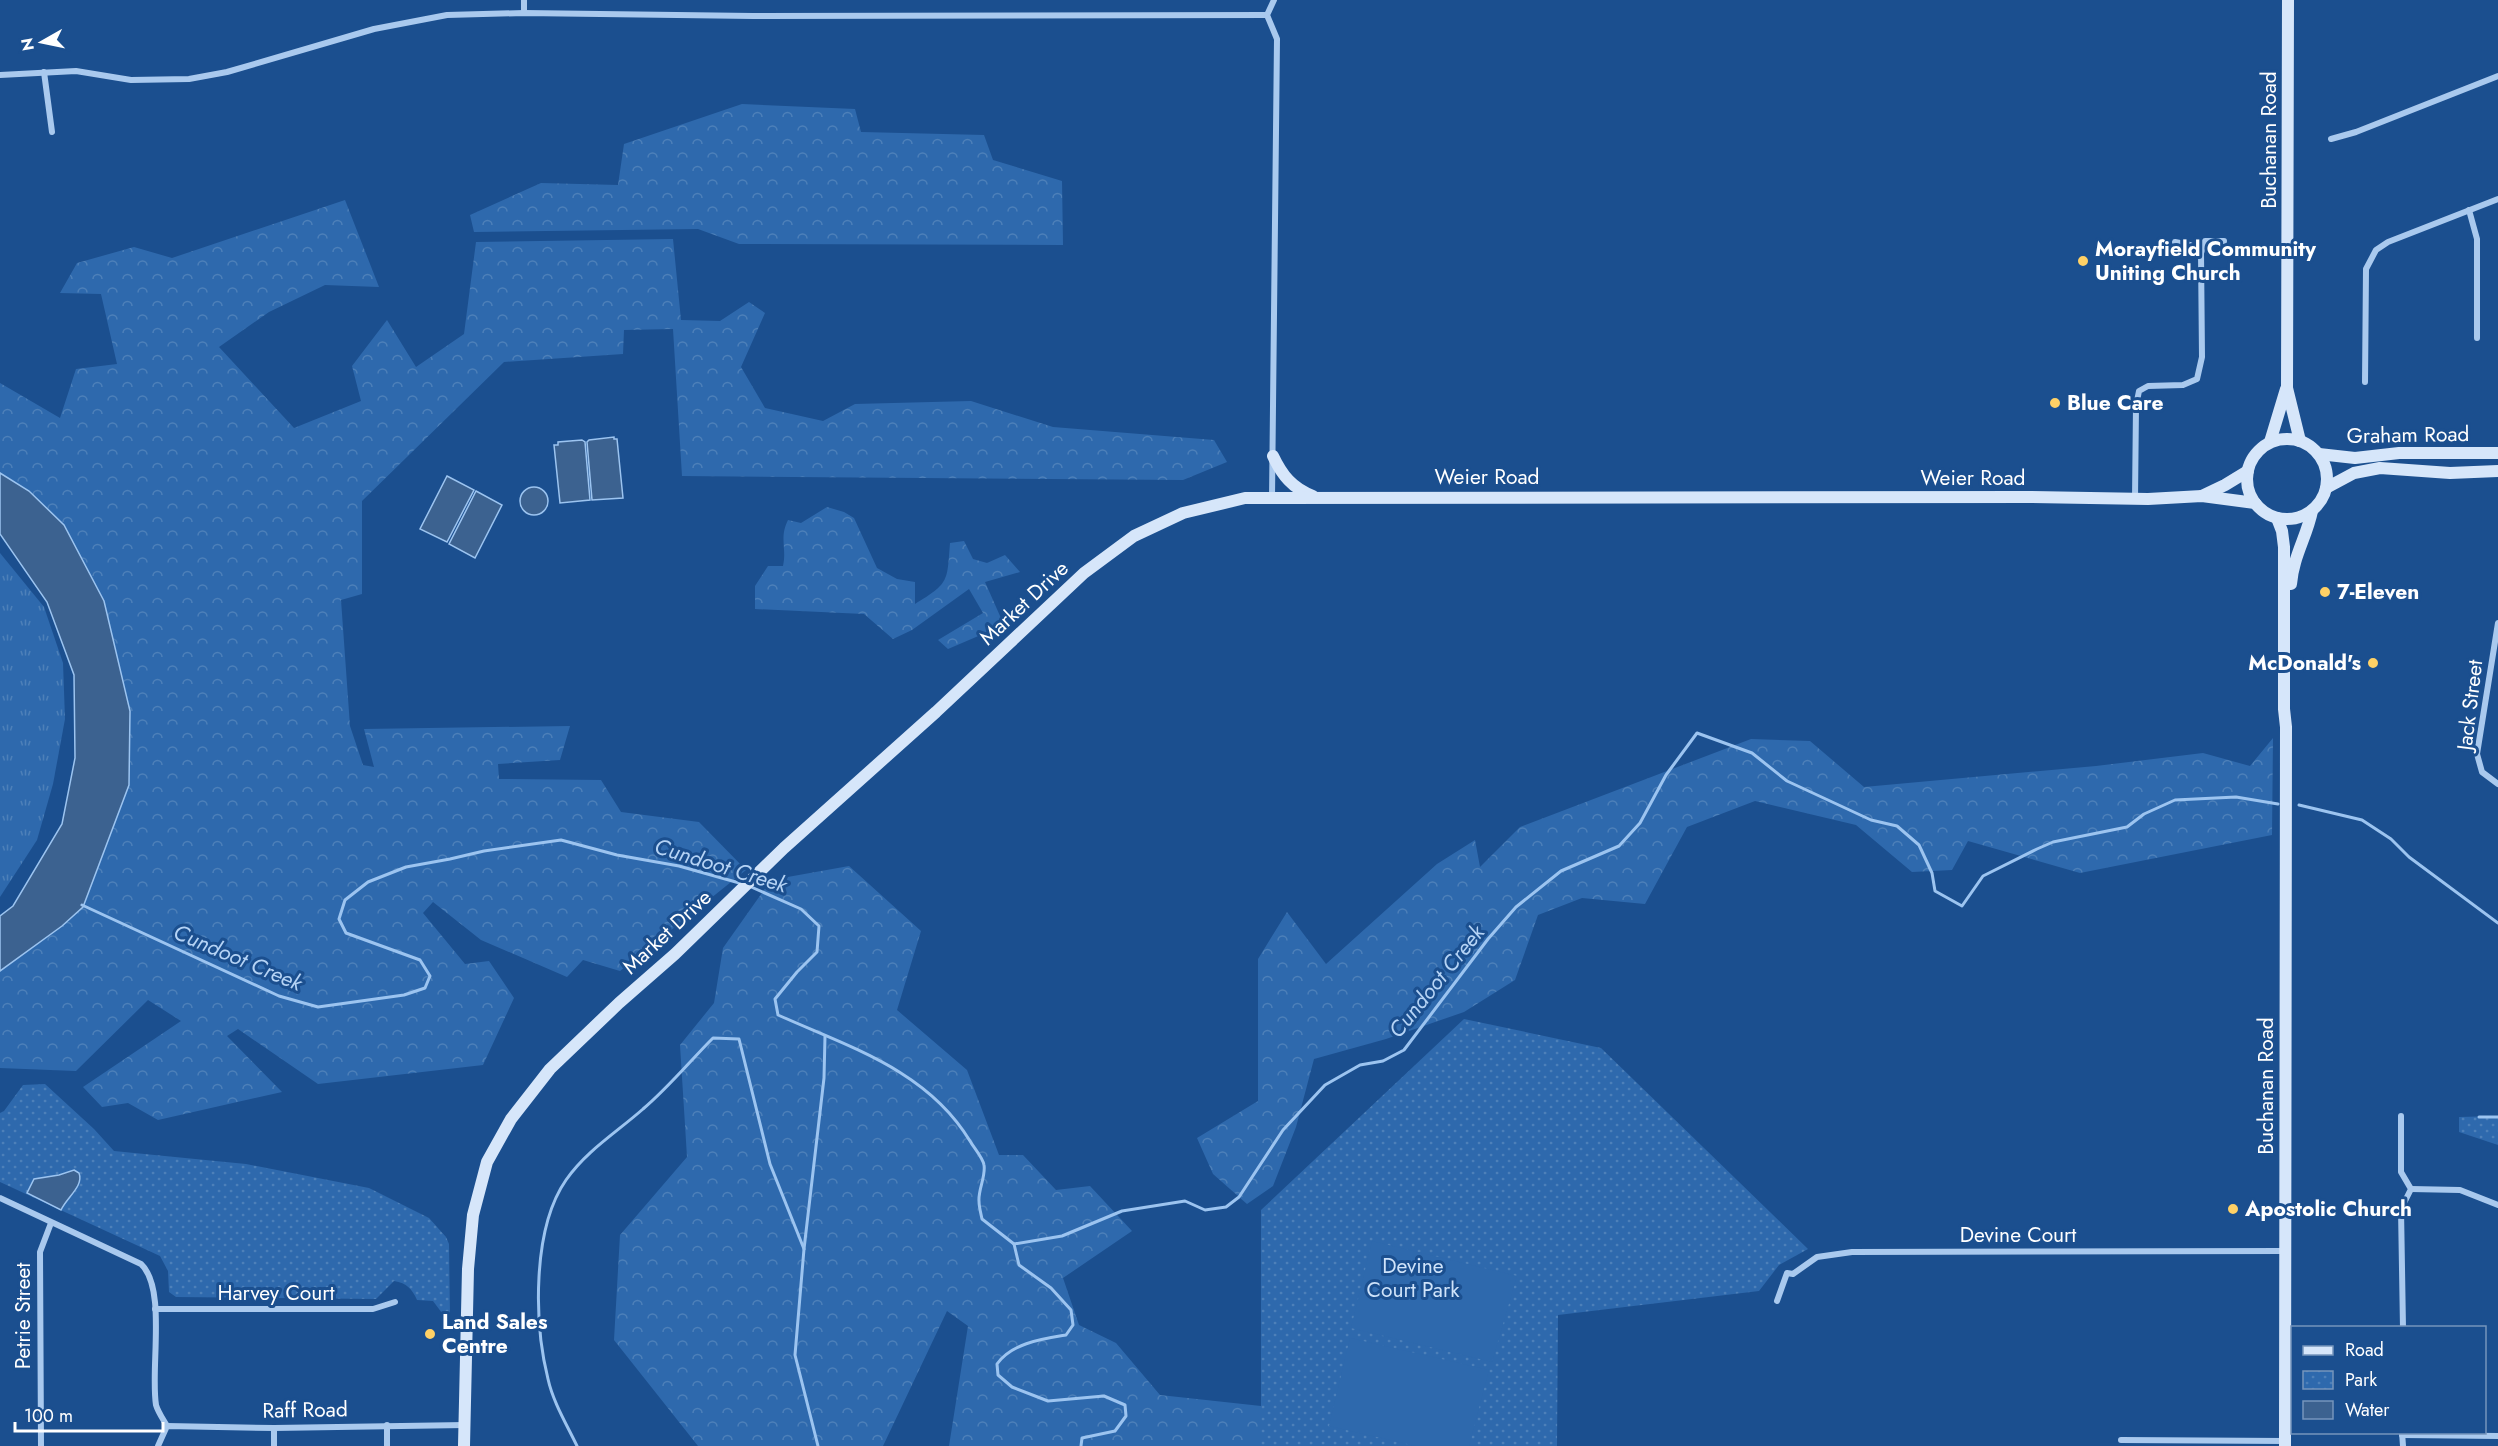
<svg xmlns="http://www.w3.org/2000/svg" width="2498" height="1446" font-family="Jost,sans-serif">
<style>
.grass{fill:url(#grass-tufts)}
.forest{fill:url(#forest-crowns)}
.park{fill:url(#park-dots)}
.pitch{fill:#2e69ad}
.water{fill:#3c6290;stroke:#9cc4f0;stroke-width:1.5}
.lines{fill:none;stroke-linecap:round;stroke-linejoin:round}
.stream{stroke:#9cc4f0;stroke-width:3}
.street{stroke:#a9c9ee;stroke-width:6}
.secondary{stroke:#d6e6fa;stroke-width:12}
.poi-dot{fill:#ffd166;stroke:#1b4f8f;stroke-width:2}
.labels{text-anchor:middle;stroke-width:6;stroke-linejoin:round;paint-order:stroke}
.street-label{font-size:21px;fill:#fff;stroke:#1b4f8f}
.poi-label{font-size:21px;font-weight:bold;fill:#fff;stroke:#1b4f8f;text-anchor:start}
.park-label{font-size:21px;fill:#cfe3fa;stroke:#1b4f8f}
.water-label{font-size:22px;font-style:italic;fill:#b5d3f5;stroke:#1b4f8f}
</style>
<defs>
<pattern id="grass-tufts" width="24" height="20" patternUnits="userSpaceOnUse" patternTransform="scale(1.5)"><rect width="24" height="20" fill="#2e69ad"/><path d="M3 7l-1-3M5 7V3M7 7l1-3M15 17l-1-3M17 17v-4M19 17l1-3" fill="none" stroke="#4d80b9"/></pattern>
<pattern id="forest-crowns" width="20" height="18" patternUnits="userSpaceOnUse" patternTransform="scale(1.5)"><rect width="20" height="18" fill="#2e69ad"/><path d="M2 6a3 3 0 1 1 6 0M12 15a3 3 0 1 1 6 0" fill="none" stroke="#4d80b9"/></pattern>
<pattern id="park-dots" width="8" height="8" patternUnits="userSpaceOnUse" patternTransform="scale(1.5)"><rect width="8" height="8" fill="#2e69ad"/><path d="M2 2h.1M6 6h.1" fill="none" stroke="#4d80b9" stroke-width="1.8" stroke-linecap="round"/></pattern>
</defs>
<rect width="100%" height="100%" fill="#1b4f8f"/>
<path class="grass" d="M0 553 44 607 63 663 65 719 53 784 37 840 0 897Z"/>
<g class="forest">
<path d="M742 104 855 109 861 132 984 135 993 160 1062 181 1063 245 739 244 698 229 474 232 470 215 541 183 618 185 624 144Z"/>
<path d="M345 200 379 287 325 285 269 312 219 347 294 428 361 401 352 366 387 320 416 367 464 334 476 242 673 239 681 320 720 321 749 302 765 313 741 367 765 408 823 421 855 404 971 401 1053 427 1214 440 1227 462 1183 480 682 476 673 329 624 330 623 354 504 362 362 501V594L341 600 350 726 363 765 374 767 364 729 570 726 560 760 498 764 499 779 601 780 621 812 699 822 746 870 620 971 583 960 567 977 481 940 433 902 423 913 465 964 489 961 514 998 483 1065 318 1084 238 1029 227 1036 282 1092 158 1120 128 1103 102 1107 83 1087 181 1021 148 1000 76 1071 0 1068V971L62 926 129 785 29 491 0 473V383L60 418 76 369 117 364 101 294 60 293 77 263 134 247 172 258Z"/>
<path d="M827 507 844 512 854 518 877 568 897 579 915 582V604C950 583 947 581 950 543L964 541 973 559 987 563 1005 555 1020 572 985 582 1004 625 948 649 938 640 983 613 969 589 912 630 893 639 864 614 755 609V586L768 566H783C787 548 779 538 788 520L801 523Z"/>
<path d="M2273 738 2272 835 2080 873 1968 841 1952 870 1912 872 1856 825 1755 801 1687 827 1645 904 1582 898 1538 915 1515 980 1464 1012 1386 1039 1314 1059 1296 1127 1273 1186 1247 1204 1213 1174 1197 1138 1258 1101V959L1287 912 1326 964 1437 864 1475 840 1480 867 1520 827 1751 739 1810 741 1864 787 2096 766 2203 753 2250 766Z"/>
<path d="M849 866 921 931 897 1010 967 1070 999 1155H1023L1056 1190 1090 1186 1132 1231 1063 1278 1079 1325 1116 1343 1160 1395 1261 1406V1446H949L968 1326 947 1311 883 1446H698L614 1340 620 1235 687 1157 680 1045 714 1003 723 948 771 880Z"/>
</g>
<g class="park">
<path d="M1464 1019 1601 1048 1808 1249 1779 1265 1759 1291 1558 1315 1557 1446H1261V1210Z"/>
<path d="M45 1084 94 1129 114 1151 246 1164 369 1188 429 1218 446 1237 449 1244 450 1316 442 1313 433 1301 417 1300C412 1289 407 1283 394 1281L376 1299 176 1297 169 1292 168 1271 160 1256 0 1182V1113L4 1111 23 1085Z"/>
<path d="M2498 1116V1145L2459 1132V1117Z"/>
</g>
<g class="pitch">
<path d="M1372 1241 1517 1276 1492 1362 1351 1328Z"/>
<path d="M1350 1338 1489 1370 1469 1446H1416L1329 1426Z"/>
</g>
<g class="water">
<path d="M614 437V439H617L623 498 592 500 587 442 589 440Z"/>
<path d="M582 440 585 442 590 500 560 503 554 445H558V442Z"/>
<path d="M0 473 29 491 64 525 104 601 130 711 129 785 83 907 62 926 0 971V916L13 906 62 824 75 758 74 675 47 602 0 534Z"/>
<path d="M447 476 474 490 447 542 420 529Z"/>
<circle cx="534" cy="501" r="14"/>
<path d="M476 491 502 505 475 558 449 544Z"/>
<path d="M74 1170 79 1173C84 1186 67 1197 61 1210L27 1193 34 1179 59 1175Z"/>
</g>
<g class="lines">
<g class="stream">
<path d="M2299 805 2362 820 2391 839 2409 857 2498 923"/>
<path d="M749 886 801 909 819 926 817 952 797 972 775 999 778 1015C849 1047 927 1070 970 1141 974 1148 983 1158 984 1165 986 1176 978 1190 979 1201 979 1207 981 1214 982 1219L1014 1244 1062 1236 1122 1211 1185 1201 1205 1210 1226 1207 1239 1197 1283 1130 1325 1085 1360 1065 1383 1061 1404 1050 1488 939 1516 907 1561 871 1619 846 1640 823 1666 775 1697 733 1752 753 1787 781 1871 820 1897 826 1919 845 1932 873 1935 891 1962 906 1983 876 2037 849 2053 842 2127 827 2144 814 2175 800 2236 797 2278 804"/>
<path d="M82 905 279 996 318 1007 404 995 425 988 430 976 420 960 346 933 339 919 345 900 368 882 406 867 450 859 484 851 561 840 617 855 679 866 743 884"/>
<path d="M2479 1117H2498"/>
<path d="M1014 1244 1019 1265 1051 1288 1071 1310 1073 1325 1066 1335C1042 1339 1012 1343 997 1364L998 1375 1012 1387 1048 1401 1104 1396 1125 1405 1126 1416 1115 1431 1082 1438 1081 1446"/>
<path d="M577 1446C567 1425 553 1402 548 1379 534 1323 532 1229 566 1180 586 1151 617 1132 643 1109 668 1088 690 1061 713 1038L739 1039 770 1164 804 1249"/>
<path d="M818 1446 795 1355 804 1249 824 1078 825 1036"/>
</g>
<g class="street">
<path d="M524 0V13"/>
<path d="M44 72 52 132"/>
<path d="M0 75 76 71 131 80 189 79 227 72 374 29 447 15 524 13 753 16 1267 15"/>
<path d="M2331 139 2356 132 2498 76"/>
<path d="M2469 210 2477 239V338"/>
<path d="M2201 253 2205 241H2224"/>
<path d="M2365 382 2366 269 2376 250 2388 242 2498 199"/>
<path d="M1272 498 1277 39 1267 15 1274 0"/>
<path d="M2135 499 2136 406 2139 391 2148 386 2183 385 2197 379 2202 357 2201 253 2190 245 2175 242"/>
<path d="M2498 623 2477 754 2482 772 2498 784"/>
<path d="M2401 1116V1172L2411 1189 2401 1209 2403 1328"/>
<path d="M2411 1189 2460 1190 2498 1205"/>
<path d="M0 1198 141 1264C167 1288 150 1369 156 1405 158 1412 163 1419 167 1426"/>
<path d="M1777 1301 1787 1273 1793 1274 1817 1257 1852 1252 2284 1251"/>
<path d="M155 1309H373L395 1302"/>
<path d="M387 1425V1446"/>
<path d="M2402 1432 2403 1446"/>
<path d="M2402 1435 2498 1436"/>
<path d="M2121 1440 2285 1441"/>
<path d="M41 1446 40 1252 51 1223"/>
<path d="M158 1446 167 1426 274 1428 465 1425"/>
<path d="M274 1446V1428"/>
</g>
<g class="secondary">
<path d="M2288 0 2287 388 2300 441"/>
<circle cx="2287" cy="479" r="40"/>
<path d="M2270 442 2286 389"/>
<path d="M2319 454 2355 458 2399 453H2498"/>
<path d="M1273 456C1282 475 1292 488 1313 496"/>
<path d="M2326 488 2354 473 2380 468 2450 473 2498 471"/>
<path d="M2202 496 2225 485 2248 471"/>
<path d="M2277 518 2282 531 2284 547V709L2286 727 2285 1446"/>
<path d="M2291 584C2293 557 2307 536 2312 511"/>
<path d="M464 1446 468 1269 473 1215 487 1162 511 1119 550 1069 619 1003 675 954 784 848 936 712 1084 573 1134 536 1183 513 1245 498 2031 497 2148 499 2202 496 2255 503"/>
</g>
</g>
<g class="poi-dot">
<circle cx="2083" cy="261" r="6"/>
<circle cx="2055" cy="403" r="6"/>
<circle cx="2325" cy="592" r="6"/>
<circle cx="2373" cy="663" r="6"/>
<circle cx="2233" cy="1209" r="6"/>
<circle cx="430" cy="1334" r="6"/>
</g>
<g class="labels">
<g class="street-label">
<text transform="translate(2269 140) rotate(-90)" y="7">Buchanan Road</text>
<text transform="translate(2408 435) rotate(-1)" y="7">Graham Road</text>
<text x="1487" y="484">Weier Road</text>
<text x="1973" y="485">Weier Road</text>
<text transform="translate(1024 603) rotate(-43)" y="7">Market Drive</text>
<text transform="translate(2470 705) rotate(-83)" y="7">Jack Street</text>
<text transform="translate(667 932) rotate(-43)" y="7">Market Drive</text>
<text transform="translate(2266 1086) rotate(-90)" y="7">Buchanan Road</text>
<text x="2018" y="1242">Devine Court</text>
<text x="276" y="1300">Harvey Court</text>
<text transform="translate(23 1316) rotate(-90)" y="7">Petrie Street</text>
<text transform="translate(305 1410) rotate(-1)" y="7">Raff Road</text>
</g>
<g class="poi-label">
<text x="2095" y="256">Morayfield Community<tspan x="2095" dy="24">Uniting Church</tspan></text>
<text x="2067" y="410">Blue Care</text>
<text x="2337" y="599">7-Eleven</text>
<text x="2361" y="670" text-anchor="end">McDonald's</text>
<text x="2245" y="1216">Apostolic Church</text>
<text x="442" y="1329">Land Sales<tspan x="442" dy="24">Centre</tspan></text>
</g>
<g class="park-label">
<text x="1413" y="1273">Devine<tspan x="1413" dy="24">Court Park</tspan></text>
</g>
<g class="water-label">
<text transform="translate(721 865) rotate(17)" y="8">Cundoot Creek</text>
<text transform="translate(238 957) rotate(23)" y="8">Cundoot Creek</text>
<text transform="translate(1436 981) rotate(-51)" y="8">Cundoot Creek</text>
</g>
</g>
<rect x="2291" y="1326" width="195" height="108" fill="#1b4f8f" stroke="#7695bc" stroke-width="1.5"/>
<rect x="2303" y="1346" width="30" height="9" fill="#d6e6fa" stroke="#7695bc" stroke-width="1.5"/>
<text x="2345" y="1356" font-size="18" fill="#ffffff">Road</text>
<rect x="2303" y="1371" width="30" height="18" fill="url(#park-dots)" stroke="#7695bc" stroke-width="1.5"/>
<text x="2345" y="1386" font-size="18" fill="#ffffff">Park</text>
<rect x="2303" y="1401" width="30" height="18" fill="#3c6290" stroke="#7695bc" stroke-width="1.5"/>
<text x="2345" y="1416" font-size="18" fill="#ffffff">Water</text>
<g transform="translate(42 42) rotate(261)" stroke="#1b4f8f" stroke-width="4.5" paint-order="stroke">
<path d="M0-4.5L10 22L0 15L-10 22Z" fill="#ffffff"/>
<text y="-9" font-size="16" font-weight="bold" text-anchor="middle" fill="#ffffff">N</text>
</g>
<path d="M15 1422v9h148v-9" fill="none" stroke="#ffffff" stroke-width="3"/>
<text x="24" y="1422" font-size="18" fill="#ffffff" stroke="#1b4f8f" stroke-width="4.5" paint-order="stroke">100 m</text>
</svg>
